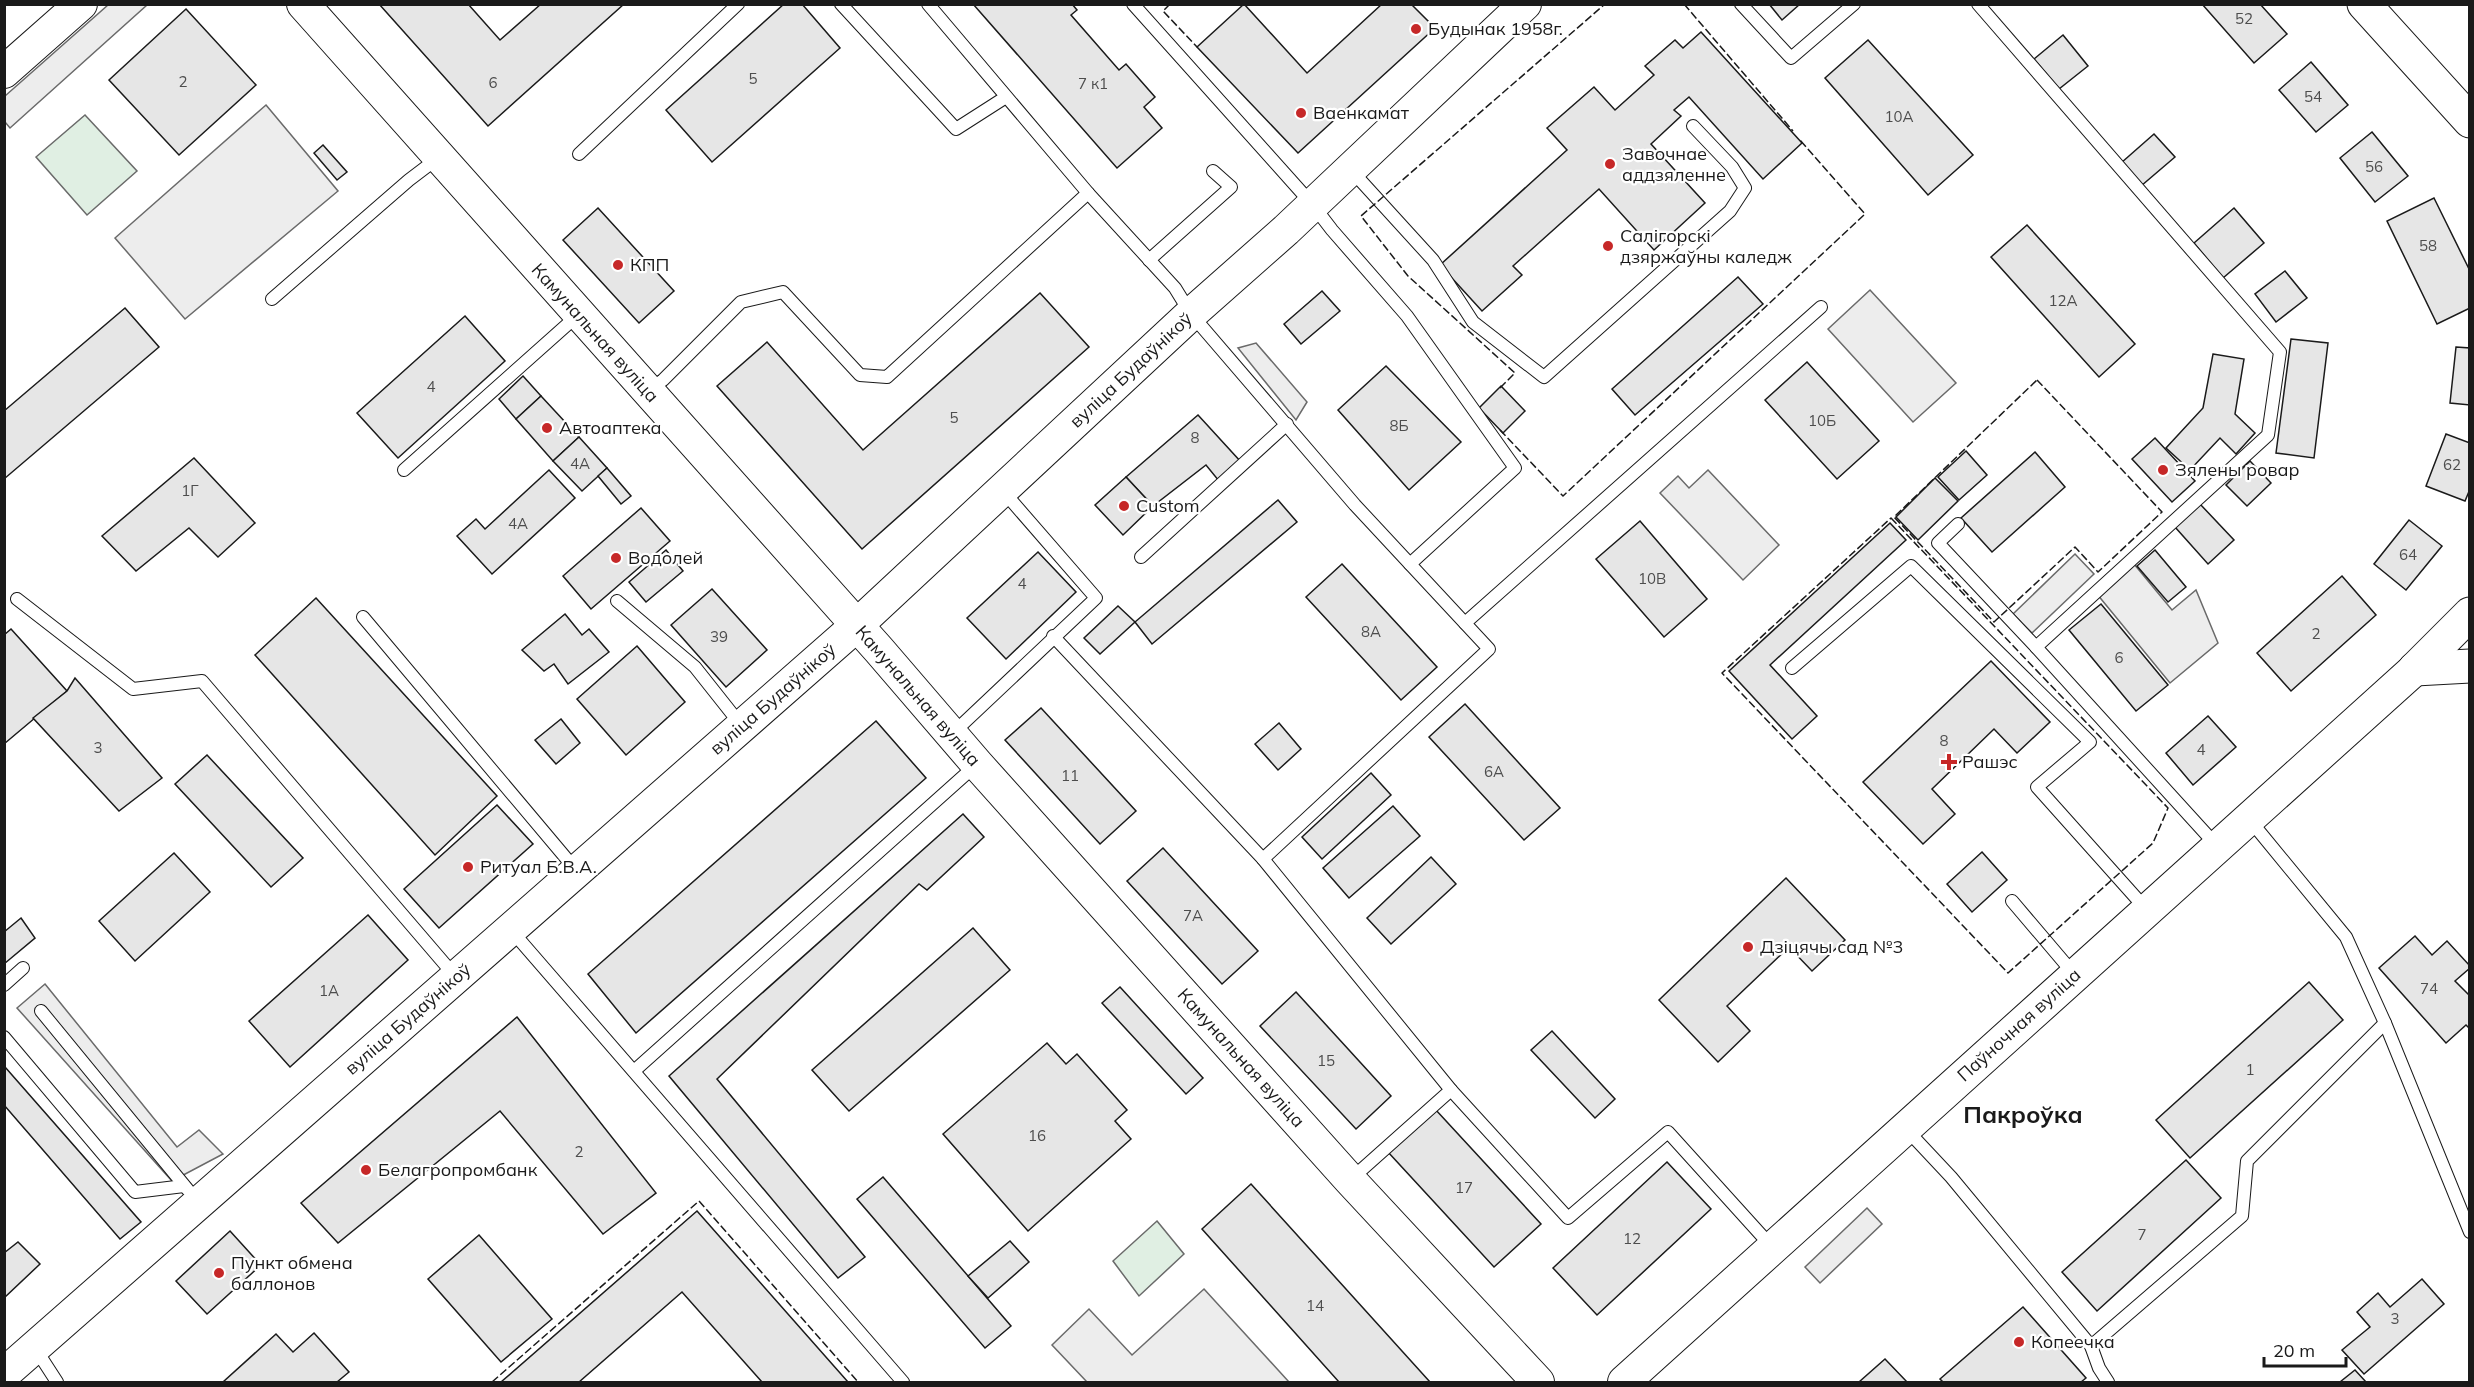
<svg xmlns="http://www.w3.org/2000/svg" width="2474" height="1387" font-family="Mulish,sans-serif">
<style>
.green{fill:#e0efe3;stroke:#6a6a6a;stroke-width:1.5}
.parking{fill:#ededed;stroke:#6a6a6a;stroke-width:1.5}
.building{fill:#e6e6e6;stroke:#1a1a1a;stroke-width:1.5}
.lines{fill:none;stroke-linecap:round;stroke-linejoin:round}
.service-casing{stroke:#1a1a1a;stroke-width:14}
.tertiary-casing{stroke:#1a1a1a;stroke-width:34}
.secondary-casing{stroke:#1a1a1a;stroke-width:35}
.service{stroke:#fff;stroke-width:12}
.tertiary{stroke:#fff;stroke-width:32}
.secondary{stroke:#fff;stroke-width:33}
.fence{stroke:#1a1a1a;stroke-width:1.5;stroke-dasharray:8 3;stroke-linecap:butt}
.poi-dot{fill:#c62828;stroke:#fff;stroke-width:2}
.labels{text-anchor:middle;stroke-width:4.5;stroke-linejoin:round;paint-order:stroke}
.number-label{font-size:15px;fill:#4d4d4d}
.poi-label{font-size:18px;fill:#1a1a1a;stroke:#fff;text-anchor:start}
.street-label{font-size:18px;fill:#1a1a1a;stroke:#fff}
.district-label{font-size:24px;font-weight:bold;fill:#1a1a1a;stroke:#fff}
</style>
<rect width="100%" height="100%" fill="#fff"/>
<g class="green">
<path d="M85 115 137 171 87 215 36 157Z"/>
<path d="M1157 1221 1184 1254 1139 1296 1113 1261Z"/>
</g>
<g class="parking">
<path d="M108 5H147L10 128 5 122V96Z"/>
<path d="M266 105 338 191 185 319 115 238Z"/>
<path d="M1870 290 1956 383 1913 422 1828 329Z"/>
<path d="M1256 343 1307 402 1296 420 1238 348Z"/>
<path d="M1708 470 1779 545 1743 580 1660 493 1678 476 1689 488Z"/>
<path d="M2075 554 2094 574 2032 633 2013 614Z"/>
<path d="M2134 564 2172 610 2196 590 2218 643 2170 683 2097 594Z"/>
<path d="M45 984 177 1147 199 1130 223 1154 172 1181 17 1008Z"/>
<path d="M1867 1208 1882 1224 1820 1283 1805 1267Z"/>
<path d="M1204 1289 1289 1382H1087L1052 1345 1089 1309 1132 1355Z"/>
</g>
<g class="building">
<path d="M379 4H468L500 40 541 4H624L488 126Z"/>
<path d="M784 4H802L840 48 712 162 666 110Z"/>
<path d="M973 4H1072L1077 10 1071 15 1119 70 1126 64 1155 97 1144 107 1162 128 1117 168Z"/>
<path d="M1244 4 1307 73 1382 4H1411L1435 28 1298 153 1197 47Z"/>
<path d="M1769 4H1800L1782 20Z"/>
<path d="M2202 4H2260L2287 34 2254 63Z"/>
<path d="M186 9 256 85 179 155 109 80Z"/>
<path d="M1701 32 1802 143 1763 179 1689 97 1674 110 1681 116 1651 144 1705 203 1654 250 1599 189 1513 266 1522 275 1482 311 1440 265 1567 150 1547 128 1594 87 1615 110 1654 75 1645 66 1675 40 1683 48Z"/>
<path d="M2063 35 2088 66 2059 89 2034 59Z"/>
<path d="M1868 40 1973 155 1928 195 1825 78Z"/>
<path d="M2311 62 2348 105 2316 132 2279 90Z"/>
<path d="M2372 132 2408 176 2375 202 2340 158Z"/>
<path d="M2154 134 2175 157 2141 186 2121 163Z"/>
<path d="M323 145 347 172 337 180 314 153Z"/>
<path d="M2434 198 2470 271V308L2437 324 2387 221Z"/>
<path d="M598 208 674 291 639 323 563 240Z"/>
<path d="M2234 208 2264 243 2223 278 2194 243Z"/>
<path d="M2027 225 2135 344 2099 377 1991 257Z"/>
<path d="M2285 271 2307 298 2276 322 2255 294Z"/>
<path d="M1738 277 1763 304 1635 415 1612 389Z"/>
<path d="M1322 291 1340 311 1301 344 1284 324Z"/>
<path d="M1040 293 1089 347 862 549 717 386 767 342 863 450Z"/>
<path d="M125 308 159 347 4 479V411Z"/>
<path d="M465 316 505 361 398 458 357 413Z"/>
<path d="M2291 339 2328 343 2314 458 2276 453Z"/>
<path d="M2456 347 2470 348V405L2450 403Z"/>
<path d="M2213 354 2244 359 2235 414 2255 433 2236 454 2220 438 2190 470 2166 448 2203 408Z"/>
<path d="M1807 362 1879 441 1837 479 1765 400Z"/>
<path d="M1386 366 1461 442 1409 490 1338 410Z"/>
<path d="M523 376 541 396 516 419 499 399Z"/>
<path d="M1501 386 1525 411 1503 433 1479 408Z"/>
<path d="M541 396 579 437 553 461 516 419Z"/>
<path d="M1198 415 1241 462 1219 481 1206 465 1153 506 1126 477Z"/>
<path d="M2446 434 2470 443V489L2465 501 2426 486Z"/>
<path d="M579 437 607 468 582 491 553 461Z"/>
<path d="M2155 438 2195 481 2172 502 2132 459Z"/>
<path d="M1966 451 1987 475 1959 500 1938 477Z"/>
<path d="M2035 452 2065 487 1992 552 1961 518Z"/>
<path d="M194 458 255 523 218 557 189 528 136 571 102 536Z"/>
<path d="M2250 461 2271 483 2247 506 2226 485Z"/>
<path d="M607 468 631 496 621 504 598 476Z"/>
<path d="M549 470 575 498 492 574 457 536 476 519 485 529Z"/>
<path d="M1126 477 1153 506 1123 535 1095 505Z"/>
<path d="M1935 478 1958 501 1918 540 1896 517Z"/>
<path d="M1278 500 1297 522 1152 644 1135 622Z"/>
<path d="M2200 504 2234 540 2208 564 2175 527Z"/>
<path d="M641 508 670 541 591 609 563 576Z"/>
<path d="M2409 520 2442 546 2406 590 2374 564Z"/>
<path d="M1640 521 1707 599 1664 637 1596 559Z"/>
<path d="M1890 523 1906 540 1770 665 1817 716 1792 739 1729 671Z"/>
<path d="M666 550 683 571 646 602 629 582Z"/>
<path d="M2155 550 2186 587 2168 602 2137 566Z"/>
<path d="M1038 552 1076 592 1006 659 967 618Z"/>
<path d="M1342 564 1437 667 1401 700 1306 597Z"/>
<path d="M2342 576 2376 615 2291 691 2257 653Z"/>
<path d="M712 589 767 650 726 687 671 625Z"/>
<path d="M316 598 497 796 435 855 255 655Z"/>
<path d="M2101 604 2168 685 2136 711 2069 630Z"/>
<path d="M1118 606 1135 622 1100 654 1084 638Z"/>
<path d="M565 614 582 635 589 629 609 652 568 684 554 664 544 671 522 650Z"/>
<path d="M11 629 67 691 4 744V635Z"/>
<path d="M637 646 685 702 626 755 577 699Z"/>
<path d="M1991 661 2050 722 2017 753 1994 729 1932 789 1955 814 1923 844 1863 782Z"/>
<path d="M75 678 162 778 119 811 33 718 67 691Z"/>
<path d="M1465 704 1560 808 1524 840 1429 737Z"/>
<path d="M1041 708 1136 811 1100 844 1005 740Z"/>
<path d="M2208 716 2236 747 2193 785 2166 753Z"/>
<path d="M561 719 580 743 556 764 535 740Z"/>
<path d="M876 721 926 778 636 1033 588 974Z"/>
<path d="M1279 723 1301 749 1278 770 1255 744Z"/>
<path d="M207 755 303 858 271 887 175 784Z"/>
<path d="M1371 773 1391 795 1322 859 1302 837Z"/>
<path d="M497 805 533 844 439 928 404 889Z"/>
<path d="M1393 806 1420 836 1349 898 1323 868Z"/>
<path d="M963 814 984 837 927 890 919 884 717 1079 865 1257 838 1278 669 1076Z"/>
<path d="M1163 848 1258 951 1222 984 1127 881Z"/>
<path d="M1982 852 2007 880 1972 912 1947 884Z"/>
<path d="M174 853 210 892 135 961 99 921Z"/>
<path d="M1431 857 1456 884 1391 944 1367 918Z"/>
<path d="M1786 878 1845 940 1812 971 1789 947 1727 1006 1750 1031 1718 1062 1659 1000Z"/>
<path d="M368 915 408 960 290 1067 249 1021Z"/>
<path d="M21 918 35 938 4 964V932Z"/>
<path d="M973 928 1010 970 849 1111 812 1070Z"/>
<path d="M2415 936 2432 955 2447 941 2470 966V968L2455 981 2470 996V1029L2466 1025 2446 1043 2379 968Z"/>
<path d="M2309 982 2343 1020 2190 1158 2156 1120Z"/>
<path d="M1120 987 1203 1078 1186 1094 1102 1003Z"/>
<path d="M1296 992 1391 1096 1356 1129 1260 1026Z"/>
<path d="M517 1017 656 1193 603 1234 500 1111 338 1243 301 1203Z"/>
<path d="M1552 1031 1615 1099 1595 1118 1531 1050Z"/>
<path d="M1047 1043 1066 1064 1077 1054 1127 1110 1115 1121 1131 1139 1028 1231 943 1134Z"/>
<path d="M5 1067 141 1222 120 1239 4 1105Z"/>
<path d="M1435 1109 1541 1224 1494 1267 1388 1152Z"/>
<path d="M2186 1160 2221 1198 2097 1311 2062 1272Z"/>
<path d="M1667 1162 1711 1209 1597 1315 1553 1268Z"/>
<path d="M883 1177 1011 1326 985 1348 857 1199Z"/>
<path d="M1251 1184 1430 1382H1339L1202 1229Z"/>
<path d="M697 1211 848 1382H762L682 1292 579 1382H501Z"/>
<path d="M230 1231 261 1265 207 1314 176 1281Z"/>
<path d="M479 1235 552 1319 501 1362 428 1279Z"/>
<path d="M1010 1241 1029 1262 988 1298 968 1276Z"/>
<path d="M18 1242 40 1264 4 1298V1253Z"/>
<path d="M2422 1279 2444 1304 2364 1374 2342 1350 2370 1327 2357 1312 2378 1293 2390 1307Z"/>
<path d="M2023 1307 2086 1378 2081 1382H1943L1940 1379Z"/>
<path d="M314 1333 349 1372 337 1382H223L276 1334 293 1352Z"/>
<path d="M1885 1359 1907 1382H1859Z"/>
<path d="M2355 1370 2366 1382H2340Z"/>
</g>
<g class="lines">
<defs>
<g id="service">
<path d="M841 4 956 129 1006 97"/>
<path d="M928 4 1088 193"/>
<path d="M1133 4 1312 204 1332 230 1407 316 1515 468 1410 564"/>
<path d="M1741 4 1791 58 1854 4"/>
<path d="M579 154 738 4"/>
<path d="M1351 170 1433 260 1473 322 1544 377 1730 211 1745 188 1732 167 1693 126"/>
<path d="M1149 260 1231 187 1213 171"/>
<path d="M272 299 409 180 438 158"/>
<path d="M648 391 663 380 741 302 783 292 860 375 887 377 1088 193 1175 288 1191 314 1355 505 1489 649 1263 859 1053 636"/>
<path d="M404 470 578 315"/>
<path d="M1958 524 1938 543 2036 647 2268 435 2280 352 1978 4"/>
<path d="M1141 557 1287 424"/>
<path d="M17 599 133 689 202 681 455 976"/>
<path d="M617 601 695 667 741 725"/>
<path d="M363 617 576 870"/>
<path d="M1465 623 1821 307"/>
<path d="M2036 647 2217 846"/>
<path d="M1792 668 1911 566 2090 742 2037 787 2146 909"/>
<path d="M952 734 1096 598 1003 491"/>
<path d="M2249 819 2346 937 2385 1023 2470 1232"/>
<path d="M1263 859 1451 1090 1350 1180"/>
<path d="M2012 901 2074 974"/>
<path d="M511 930 903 1382"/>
<path d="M4 985 23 968"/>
<path d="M41 1011 188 1190"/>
<path d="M4 1037 135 1192 184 1186"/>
<path d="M634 1071 976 765"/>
<path d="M1451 1090 1568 1218 1668 1132 1772 1247"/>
<path d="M1906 1129 1951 1177 2091 1346 2099 1368 2108 1382"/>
<path d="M2091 1346 2242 1216 2247 1161 2385 1023"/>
<path d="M35 1348 57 1382"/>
</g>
<g id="tertiary">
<path d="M303 4 879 650 977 764 1350 1180 1538 1382"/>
<path d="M4 72 81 4"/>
<path d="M4 1374 856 626 1191 314 1286 230 1525 4"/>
<path d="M1624 1382 2415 669"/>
</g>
<g id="secondary">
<path d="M2364 4 2470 121"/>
<path d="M2415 669 2470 614"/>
<path d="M2415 669 2470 666"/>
</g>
</defs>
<use href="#service" class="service-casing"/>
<use href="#tertiary" class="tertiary-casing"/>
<use href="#secondary" class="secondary-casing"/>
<use href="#service" class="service"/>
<use href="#tertiary" class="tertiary"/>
<use href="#secondary" class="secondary"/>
<g class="fence">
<path d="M1170 4 1163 11 1197 47"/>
<path d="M1684 4 1793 131"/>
<path d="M2037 380 2162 512 2098 572 2075 547 1994 622 1894 517Z"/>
<path d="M1500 388 1515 373 1408 276 1361 216 1605 4"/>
<path d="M1500 430 1563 496 1865 214 1800 140"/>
<path d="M1891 518 2168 808 2153 843 2008 973 1722 673Z"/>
<path d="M492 1382 699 1201 858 1382"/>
</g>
</g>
<g class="poi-dot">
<circle cx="1416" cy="29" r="6"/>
<circle cx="1301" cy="113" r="6"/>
<circle cx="1610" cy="164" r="6"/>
<circle cx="1608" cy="246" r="6"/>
<circle cx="618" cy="265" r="6"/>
<circle cx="547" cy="428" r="6"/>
<circle cx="2163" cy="470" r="6"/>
<circle cx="1124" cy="506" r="6"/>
<circle cx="616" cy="558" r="6"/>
<path d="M1946 753h6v6h6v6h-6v6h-6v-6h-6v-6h6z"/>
<circle cx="468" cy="867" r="6"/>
<circle cx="1748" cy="947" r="6"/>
<circle cx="366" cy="1170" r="6"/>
<circle cx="219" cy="1273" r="6"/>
<circle cx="2019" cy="1342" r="6"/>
</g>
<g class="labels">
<g class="number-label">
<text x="2244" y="24">52</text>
<text x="753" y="84">5</text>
<text x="183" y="87">2</text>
<text x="493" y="88">6</text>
<text x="1093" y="89">7 к1</text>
<text x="2313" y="102">54</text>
<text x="1899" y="122">10А</text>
<text x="2374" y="172">56</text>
<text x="2428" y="251">58</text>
<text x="2063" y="306">12А</text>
<text x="431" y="392">4</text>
<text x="954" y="423">5</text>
<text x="1822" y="426">10Б</text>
<text x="1399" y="431">8Б</text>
<text x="1195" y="443">8</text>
<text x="580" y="469">4А</text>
<text x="2452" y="470">62</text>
<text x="190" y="496">1Г</text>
<text x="518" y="529">4А</text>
<text x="2408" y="560">64</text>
<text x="1652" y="584">10В</text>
<text x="1022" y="589">4</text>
<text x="1371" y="637">8А</text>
<text x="2316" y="639">2</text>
<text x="719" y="642">39</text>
<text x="2119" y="663">6</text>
<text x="1944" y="746">8</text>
<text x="98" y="753">3</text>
<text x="2201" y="755">4</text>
<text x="1494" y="777">6А</text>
<text x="1070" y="781">11</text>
<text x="1193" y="921">7А</text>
<text x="2429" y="994">74</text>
<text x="329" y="996">1А</text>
<text x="1326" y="1066">15</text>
<text x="2250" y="1075">1</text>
<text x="1037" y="1141">16</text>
<text x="579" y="1157">2</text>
<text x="1464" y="1193">17</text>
<text x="2142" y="1240">7</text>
<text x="1632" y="1244">12</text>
<text x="1315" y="1311">14</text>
<text x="2395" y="1324">3</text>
</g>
<g class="poi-label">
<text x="1428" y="35">Будынак 1958г.</text>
<text x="1313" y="119">Ваенкамат</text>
<text x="1622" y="160">Завочнае<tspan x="1622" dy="21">аддзяленне</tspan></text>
<text x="1620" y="242">Салігорскі<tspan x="1620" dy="21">дзяржаўны каледж</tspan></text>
<text x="630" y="271">КПП</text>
<text x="559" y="434">Автоаптека</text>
<text x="2175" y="476">Зялены ровар</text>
<text x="1136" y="512">Custom</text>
<text x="628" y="564">Водолей</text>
<text x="1962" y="768">Рашэс</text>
<text x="480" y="873">Ритуал Б.В.А.</text>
<text x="1760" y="953">Дзіцячы сад №3</text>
<text x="378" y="1176">Белагропромбанк</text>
<text x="231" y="1269">Пункт обмена<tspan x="231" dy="21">баллонов</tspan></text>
<text x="2031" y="1348">Копеечка</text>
</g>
<g class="street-label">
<text transform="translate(595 333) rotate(48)" y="6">Камунальная вуліца</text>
<text transform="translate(1131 370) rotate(-43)" y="6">вуліца Будаўнікоў</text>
<text transform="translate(918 696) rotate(49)" y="6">Камунальная вуліца</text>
<text transform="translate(773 699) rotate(-41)" y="6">вуліца Будаўнікоў</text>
<text transform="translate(408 1019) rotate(-41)" y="6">вуліца Будаўнікоў</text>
<text transform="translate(2019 1025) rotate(-42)" y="6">Паўночная вуліца</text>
<text transform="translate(1241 1058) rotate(48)" y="6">Камунальная вуліца</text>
</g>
<g class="district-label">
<text x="2023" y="1123">Пакроўка</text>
</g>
</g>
<rect width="2474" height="1387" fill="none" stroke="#1a1a1a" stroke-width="12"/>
<path d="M2264 1357v9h82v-9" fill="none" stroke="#1a1a1a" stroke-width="3"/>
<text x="2273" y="1357" font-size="18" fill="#1a1a1a" stroke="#ffffff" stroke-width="4.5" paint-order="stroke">20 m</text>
</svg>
